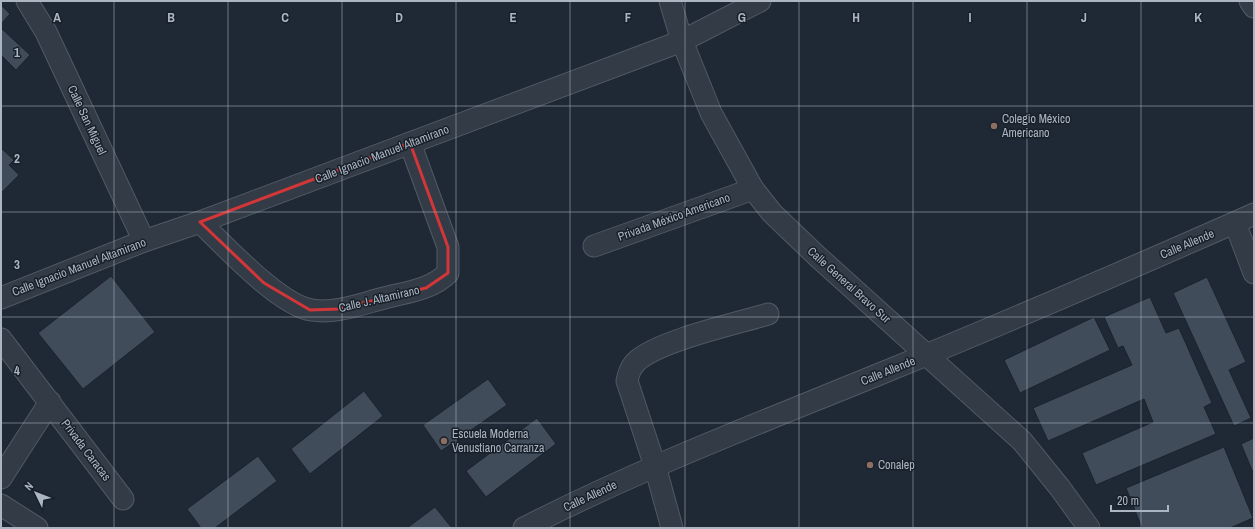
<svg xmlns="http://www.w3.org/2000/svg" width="1255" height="529" font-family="'Archivo Narrow',sans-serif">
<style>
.building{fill:#404c5a;stroke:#1a222c}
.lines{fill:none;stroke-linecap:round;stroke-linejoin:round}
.minor-casing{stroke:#505964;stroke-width:23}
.minor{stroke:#323b46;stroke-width:21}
.marked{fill:none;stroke:#d23638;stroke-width:3;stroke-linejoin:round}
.grid{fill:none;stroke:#acb6c3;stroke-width:1;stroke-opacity:0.55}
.education-dot{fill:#8d6e63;stroke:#18202a;stroke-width:1.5}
.labels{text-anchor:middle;stroke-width:3;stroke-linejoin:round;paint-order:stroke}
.poi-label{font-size:12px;fill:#acb6c3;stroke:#18202a;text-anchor:start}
.street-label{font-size:12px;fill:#acb6c3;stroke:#18202a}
.grid-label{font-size:13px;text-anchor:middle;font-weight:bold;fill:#acb6c3;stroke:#18202a;stroke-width:3;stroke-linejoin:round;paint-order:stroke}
</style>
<rect width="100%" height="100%" fill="#1f2935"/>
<g class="building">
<path d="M1 5 10 14 1 24Z"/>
<path d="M1 28 30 55 16 70 1 55Z"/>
<path d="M1 148 14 160 9 165 19 175 1 193Z"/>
<path d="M111 276 155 332 83 389 38 333Z"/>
<path d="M1207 277 1246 362 1229 370 1251 418 1234 426 1173 293Z"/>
<path d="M1150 297 1166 333 1179 328 1212 403 1204 407 1216 434 1096 485 1082 453 1153 422 1144 399 1048 441 1033 408 1132 365 1123 346 1118 348 1104 317Z"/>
<path d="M1094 317 1110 350 1020 393 1004 360Z"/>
<path d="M488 379 507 405 441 451 423 425Z"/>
<path d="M364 391 383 416 310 474 291 449Z"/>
<path d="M537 418 556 444 486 497 466 471Z"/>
<path d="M1254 438V475L1241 444Z"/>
<path d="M1224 447 1253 518 1230 528H1142L1126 488Z"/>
<path d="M258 456 277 481 215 528H201L187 509Z"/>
<path d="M435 507 452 528H407Z"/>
</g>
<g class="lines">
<defs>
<g id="minor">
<path d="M27 1 46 32 144 241"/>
<path d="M670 1 682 41 711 113 753 189 772 213 818 257 1022 441 1060 488 1089 528"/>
<path d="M1250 1 1254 7"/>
<path d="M200 222C224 245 280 306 312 310 335 314 361 304 384 298 406 292 431 290 448 273V247L410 143"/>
<path d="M1235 223 1254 273"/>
<path d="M594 246 753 189"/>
<path d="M1 298 144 241 200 222 682 41 760 1"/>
<path d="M1 339 123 499"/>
<path d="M1 478 50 402"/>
<path d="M1 505 37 528"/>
<path d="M524 528C641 468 765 421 887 371 1010 321 1132 268 1254 214"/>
<path d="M672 528 655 466 627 381C629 372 631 366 638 360 662 340 735 324 768 314"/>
</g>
</defs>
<use href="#minor" class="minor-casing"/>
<use href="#minor" class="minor"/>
</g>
<path class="marked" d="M410 143 448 247V273L426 288 338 309 310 310 264 283 200 222Z"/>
<path class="grid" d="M114 1V528M228 1V528M342 1V528M456 1V528M570 1V528M685 1V528M799 1V528M913 1V528M1027 1V528M1141 1V528M1 106H1254M1 212H1254M1 317H1254M1 423H1254"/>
<g class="education-dot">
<circle cx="994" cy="126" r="4"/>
<circle cx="444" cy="441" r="4"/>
<circle cx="870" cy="465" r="4"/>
</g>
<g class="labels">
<g class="poi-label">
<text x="1002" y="123">Colegio México<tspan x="1002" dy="14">Americano</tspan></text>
<text x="452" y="438">Escuela Moderna<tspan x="452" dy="14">Venustiano Carranza</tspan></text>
<text x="878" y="469">Conalep</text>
</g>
<g class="street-label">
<text transform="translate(87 120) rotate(65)" y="4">Calle San Miguel</text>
<text transform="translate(382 154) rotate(-21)" y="4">Calle Ignacio Manuel Altamirano</text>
<text transform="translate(674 217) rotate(-20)" y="4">Privada México Americano</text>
<text transform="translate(1187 244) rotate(-23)" y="4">Calle Allende</text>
<text transform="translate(79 267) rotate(-21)" y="4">Calle Ignacio Manuel Altamirano</text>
<text transform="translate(849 285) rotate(42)" y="4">Calle General Bravo Sur</text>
<text transform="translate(379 299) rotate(-13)" y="4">Calle J. Altamirano</text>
<text transform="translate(888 371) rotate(-22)" y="4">Calle Allende</text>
<text transform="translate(86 450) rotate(53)" y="4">Privada Caracas</text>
<text transform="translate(590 496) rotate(-25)" y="4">Calle Allende</text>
</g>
</g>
<g class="grid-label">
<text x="57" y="22">A</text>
<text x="171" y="22">B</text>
<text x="285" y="22">C</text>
<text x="399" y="22">D</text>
<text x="513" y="22">E</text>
<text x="628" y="22">F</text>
<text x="742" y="22">G</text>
<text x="856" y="22">H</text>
<text x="970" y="22">I</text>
<text x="1084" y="22">J</text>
<text x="1198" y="22">K</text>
<text x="17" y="57">1</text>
<text x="17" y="163">2</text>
<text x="17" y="269">3</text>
<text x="17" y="375">4</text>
</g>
<rect width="1255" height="529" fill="none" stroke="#acb6c3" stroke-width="4"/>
<g transform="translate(36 493) rotate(313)" stroke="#18202a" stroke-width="3" paint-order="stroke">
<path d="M0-3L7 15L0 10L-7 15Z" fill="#acb6c3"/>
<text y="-6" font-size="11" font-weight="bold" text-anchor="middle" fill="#acb6c3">N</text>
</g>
<path d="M1111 505v6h57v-6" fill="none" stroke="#acb6c3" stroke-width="2"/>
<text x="1117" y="505" font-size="12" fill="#acb6c3" stroke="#18202a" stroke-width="3" paint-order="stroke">20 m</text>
</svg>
